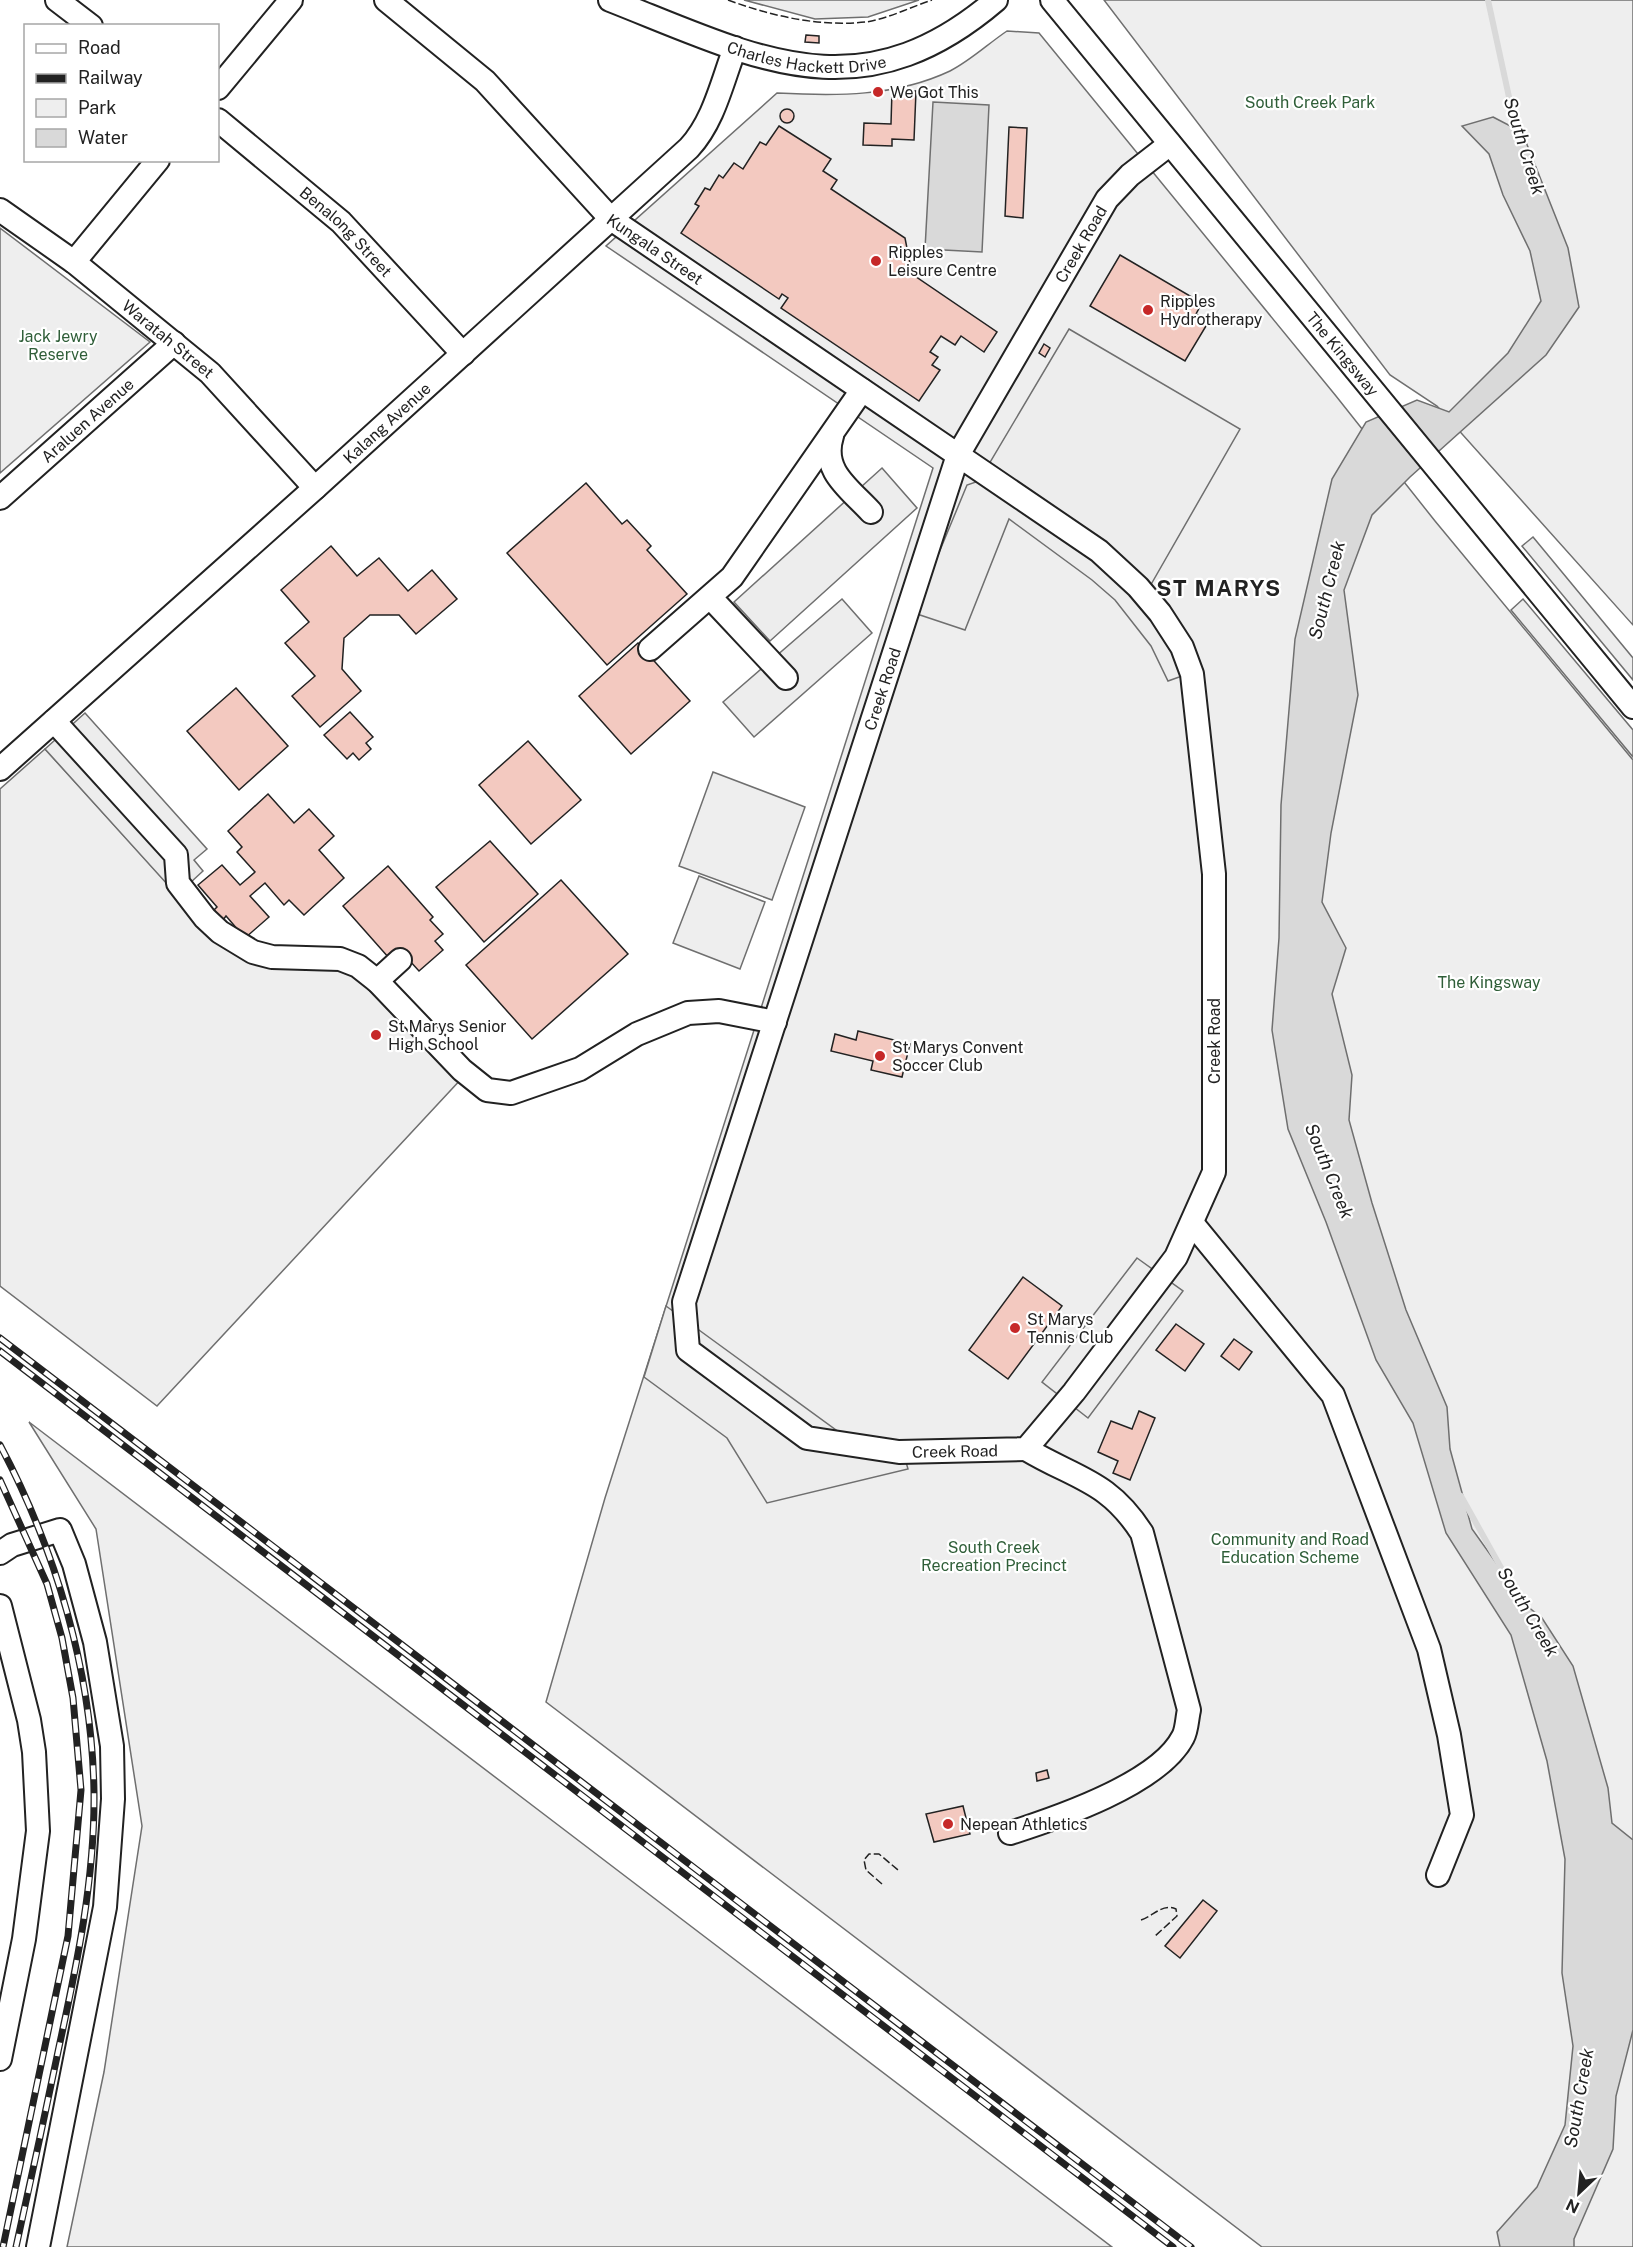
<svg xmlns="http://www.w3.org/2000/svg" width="1633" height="2247" font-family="'Public Sans',sans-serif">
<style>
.green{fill:#eee;stroke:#6f6f6f;stroke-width:1.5}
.parking{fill:#ededed;stroke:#6f6f6f;stroke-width:1.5}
.water{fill:#d9d9d9;stroke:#6f6f6f;stroke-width:1.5}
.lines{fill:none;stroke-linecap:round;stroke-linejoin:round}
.stream{stroke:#d9d9d9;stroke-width:6}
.building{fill:#f3c9c0;stroke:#222;stroke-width:1.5}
.minor-casing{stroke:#222;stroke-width:26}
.minor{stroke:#fff;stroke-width:22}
.rail-casing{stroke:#222;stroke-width:7}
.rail{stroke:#fff;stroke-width:4.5;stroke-dasharray:14;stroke-linecap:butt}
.fence{stroke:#222;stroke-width:1.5;stroke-dasharray:8 3;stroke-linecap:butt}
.poi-dot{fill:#c62828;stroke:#fff;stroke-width:2}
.labels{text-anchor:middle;stroke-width:4.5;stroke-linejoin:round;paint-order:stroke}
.street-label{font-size:16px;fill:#222;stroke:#fff}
.poi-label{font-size:16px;fill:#222;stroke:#fff;text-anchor:start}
.park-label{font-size:16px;fill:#2f5e38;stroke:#fff}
.water-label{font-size:18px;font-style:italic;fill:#222;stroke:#fff}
.district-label{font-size:22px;font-weight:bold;letter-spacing:1.5px;fill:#222;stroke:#fff}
</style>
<rect width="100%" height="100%" fill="#fff"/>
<g class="green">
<path d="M1104 0H1633V625L1437 406 1390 375Z"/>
<path d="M1007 31 1039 33 1336 396 1435 521 1633 760V2247H1262L546 1702 605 1498 933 468 606 246 777 93C836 96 895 97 950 71 970 61 989 43 1007 31Z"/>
<path d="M0 228 150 342 0 473Z"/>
<path d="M45 749 224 946 350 970 463 1077 157 1406 0 1286V789Z"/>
<path d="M713 772 805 807 772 900 679 866Z"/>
<path d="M699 876 765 902 740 969 673 943Z"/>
<path d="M29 1422 1112 2247H67L104 2072 142 1826 96 1529Z"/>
</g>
<g class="parking">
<path d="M744 0H919L868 17 815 19Z"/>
<path d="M1069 329 1240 429 1149 588 1182 676 1168 681 1151 646 1115 600 1092 580 1009 519 965 630 914 613 967 485 979 481Z"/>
<path d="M882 468 917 508 770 641 734 602Z"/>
<path d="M1533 537 1633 658V680L1522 546Z"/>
<path d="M842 599 872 633 754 737 723 702Z"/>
<path d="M1523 599 1633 730V757L1511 610Z"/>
<path d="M85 713 207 849 194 860 203 871 177 895 45 749Z"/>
<path d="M1137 1258 1183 1291 1088 1418 1042 1382Z"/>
<path d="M666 1306 843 1435 900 1441 908 1469 767 1503 727 1438 644 1377Z"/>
</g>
<g class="water">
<path d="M933 102 989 105 982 252 925 249Z"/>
<path d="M1493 117 1522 132 1568 248 1579 307 1546 355 1410 477 1372 515 1344 590 1358 695 1331 833 1322 902 1346 948 1332 994 1352 1075 1349 1120 1372 1203 1406 1310 1447 1407 1450 1449 1472 1529 1527 1606 1542 1618 1573 1666 1608 1788 1612 1823 1633 1840V2030L1616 2096 1613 2149 1574 2239V2247H1500L1497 2232 1537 2187 1565 2125 1573 2046 1562 1973 1565 1859 1547 1761 1511 1635 1446 1533 1413 1423 1376 1360 1326 1222 1288 1129 1272 1030 1279 938 1281 805 1295 639 1332 479 1366 422 1417 400 1449 412 1508 353 1541 301 1530 251 1503 195 1489 154 1462 126Z"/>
</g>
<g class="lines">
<g class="stream">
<path d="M1488 0 1517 134"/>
<path d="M1461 1496 1509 1582"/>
</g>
</g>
<g class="building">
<path d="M806 35 819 36V43L805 42Z"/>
<path d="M892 90 916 91 914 140 892 139V146L863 145 864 123 891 124Z"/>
<circle cx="787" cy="116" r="7"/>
<path d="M779 126 831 159 823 171 837 180 831 189 905 238 912 274 997 332 984 352 961 336 955 345 941 336 930 352 938 357 932 365 940 370 919 401 781 308 788 298 782 294 779 299 681 233 699 206 695 204 705 188 710 190 719 175 723 178 734 163 743 169 760 142 766 145Z"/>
<path d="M1009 127 1027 128 1023 218 1005 216Z"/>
<path d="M1120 255 1202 303 1196 314 1209 321 1185 361 1090 306Z"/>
<path d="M1044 344 1050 348 1045 357 1039 353Z"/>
<path d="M586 483 622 524 627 520 651 546 647 550 687 594 607 665 507 553Z"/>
<path d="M331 546 357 576 379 558 408 591 432 570 457 599 416 634 399 615H370L344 638 342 669 361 691 320 727 292 696 315 676 285 643 309 622 281 590Z"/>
<path d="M638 643 690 701 631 754 579 696Z"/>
<path d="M236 688 288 746 239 790 187 731Z"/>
<path d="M350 712 373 737 366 743 371 749 359 760 353 753 347 759 324 735Z"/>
<path d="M528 741 581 800 531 844 479 785Z"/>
<path d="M268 794 294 823 309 809 334 836 319 850 344 878 304 915 289 900 284 905 265 883 250 896 269 917 245 938 226 916 223 920 214 910 217 907 198 885 222 865 240 885 255 872 237 852 242 847 228 831Z"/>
<path d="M490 841 538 894 484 942 436 887Z"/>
<path d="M388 866 433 917 430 920 443 934 435 941 443 950 419 971 399 949 389 958 343 906Z"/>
<path d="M561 880 628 954 532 1039 466 965Z"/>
<path d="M858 1031 910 1044 902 1077 871 1070 873 1061 831 1051 835 1034 856 1040Z"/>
<path d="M1023 1277 1062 1306 1008 1379 969 1350Z"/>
<path d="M1176 1324 1204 1344 1185 1371 1156 1350Z"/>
<path d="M1234 1339 1252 1352 1239 1370 1221 1356Z"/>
<path d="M1139 1411 1155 1418 1130 1480 1113 1473 1118 1461 1098 1452 1111 1421 1132 1429Z"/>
<path d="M1047 1770 1049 1778 1037 1781 1036 1773Z"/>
<path d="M963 1806 970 1834 934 1842 926 1814Z"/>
<path d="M1203 1900 1217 1911 1180 1958 1165 1946Z"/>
</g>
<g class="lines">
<defs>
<g id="minor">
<path d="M57 0 91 26"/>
<path id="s1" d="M386 0 485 81 611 219 1099 551 1138 587 1160 613 1182 647 1192 674 1214 874V1172L1176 1257 1074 1392 1026 1449 899 1452 807 1438 688 1350 684 1302 958 455 1107 199 1130 175 1170 144"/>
<path id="s2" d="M610 0C755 57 859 117 996 0"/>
<path id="s3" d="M1052 0 1633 707"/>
<path d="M218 88 291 0"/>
<path id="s4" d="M218 120 341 222 463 354"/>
<path id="s5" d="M0 210 74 262 210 373 315 488"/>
<path d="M74 262 158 160"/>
<path d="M832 436C821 471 849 488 871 512"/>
<path id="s6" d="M0 498 174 343"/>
<path d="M710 597 786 678"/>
<path d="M650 649 732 577 862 390"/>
<path d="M54 721 176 855 178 883 205 918 220 932 253 952 272 957 340 959 358 966 377 981 462 1070 487 1090 511 1093 580 1069 637 1034 688 1013 719 1011 775 1022"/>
<path id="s7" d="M0 769 315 488 689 148C714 121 722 82 735 48"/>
<path d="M377 981 400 960"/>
<path d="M1192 1223 1333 1395 1429 1649 1449 1735 1462 1815 1438 1875"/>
<path d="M0 1553 12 1545 60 1530 74 1564 95 1642 112 1746 113 1799 105 1907 38 2247"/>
<path d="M0 1606 29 1720 34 1752 38 1831 24 1939 0 2059"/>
<path d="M1010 1833C1057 1818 1159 1784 1183 1737 1187 1730 1187 1718 1189 1710L1142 1533C1108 1480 1076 1479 1026 1449"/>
</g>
</defs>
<use href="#minor" class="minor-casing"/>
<use href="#minor" class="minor"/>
<defs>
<g id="rail">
<path d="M0 1338 1191 2247"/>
<path d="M0 1351 1173 2247"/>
<path d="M0 1445C56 1551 92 1671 94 1792 95 1878 77 1964 59 2047 45 2114 31 2180 16 2247"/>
<path d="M0 1480 47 1584 62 1638 73 1698 81 1790 68 1936 3 2247"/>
</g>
</defs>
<use href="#rail" class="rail-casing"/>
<use href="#rail" class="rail"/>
<g class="fence">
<path d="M728 0C772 16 818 27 866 22 887 19 911 7 932 0"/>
<path d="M882 1884 866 1870 864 1860 869 1854H879L898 1870"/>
<path d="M1141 1920C1154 1916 1162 1903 1176 1909L1177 1916 1154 1937"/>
</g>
</g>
<g class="poi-dot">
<circle cx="878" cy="92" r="6"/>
<circle cx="876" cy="261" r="6"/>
<circle cx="1148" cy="310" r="6"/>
<circle cx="376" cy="1035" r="6"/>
<circle cx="880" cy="1056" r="6"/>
<circle cx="1015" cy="1328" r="6"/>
<circle cx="948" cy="1824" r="6"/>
</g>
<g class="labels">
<g class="street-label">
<text dy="6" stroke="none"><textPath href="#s2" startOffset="207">Charles Hackett Drive</textPath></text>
<text dy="6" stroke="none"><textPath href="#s4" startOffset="170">Benalong Street</textPath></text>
<text dy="6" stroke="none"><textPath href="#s1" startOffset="3448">Creek Road</textPath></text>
<text dy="6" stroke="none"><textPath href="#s1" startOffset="368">Kungala Street</textPath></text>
<text dy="6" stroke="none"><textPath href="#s5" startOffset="212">Waratah Street</textPath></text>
<text dy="6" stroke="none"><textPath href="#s3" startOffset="458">The Kingsway</textPath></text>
<text dy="6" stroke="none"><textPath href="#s6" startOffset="117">Araluen Avenue</textPath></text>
<text dy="6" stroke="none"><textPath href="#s7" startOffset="519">Kalang Avenue</textPath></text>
<text dy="6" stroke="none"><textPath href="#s1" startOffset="2958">Creek Road</textPath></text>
<text transform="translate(1214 1041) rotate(-90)" y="6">Creek Road</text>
<text transform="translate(955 1451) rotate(-1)" y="6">Creek Road</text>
</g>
<g class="poi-label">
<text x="890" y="98">We Got This</text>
<text x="888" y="258">Ripples<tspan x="888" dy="18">Leisure Centre</tspan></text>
<text x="1160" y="307">Ripples<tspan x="1160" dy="18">Hydrotherapy</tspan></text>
<text x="388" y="1032">St Marys Senior<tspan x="388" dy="18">High School</tspan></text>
<text x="892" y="1053">St Marys Convent<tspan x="892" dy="18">Soccer Club</tspan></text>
<text x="1027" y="1325">St Marys<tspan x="1027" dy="18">Tennis Club</tspan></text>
<text x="960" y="1830">Nepean Athletics</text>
</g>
<g class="park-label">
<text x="1310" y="108">South Creek Park</text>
<text x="58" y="342">Jack Jewry<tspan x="58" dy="18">Reserve</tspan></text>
<text x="1489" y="988">The Kingsway</text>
<text x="1290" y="1545">Community and Road<tspan x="1290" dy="18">Education Scheme</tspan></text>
<text x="994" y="1553">South Creek<tspan x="994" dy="18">Recreation Precinct</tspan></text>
</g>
<g class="water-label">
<text transform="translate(1524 146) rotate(73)" y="6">South Creek</text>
<text transform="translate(1327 590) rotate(-76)" y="6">South Creek</text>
<text transform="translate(1329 1171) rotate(68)" y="6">South Creek</text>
<text transform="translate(1528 1612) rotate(59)" y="6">South Creek</text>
<text transform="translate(1579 2098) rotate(-80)" y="6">South Creek</text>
</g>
<g class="district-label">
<text x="1219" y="596">ST MARYS</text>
</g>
</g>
<rect x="24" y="24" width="195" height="138" fill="#ffffff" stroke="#a7a7a7" stroke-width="1.5"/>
<rect x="36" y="44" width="30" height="9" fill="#ffffff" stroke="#a7a7a7" stroke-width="1.5"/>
<text x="78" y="54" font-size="18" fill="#222222">Road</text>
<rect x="36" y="74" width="30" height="9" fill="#222222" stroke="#a7a7a7" stroke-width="1.5"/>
<text x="78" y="84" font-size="18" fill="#222222">Railway</text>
<rect x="36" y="99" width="30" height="18" fill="#eeeeee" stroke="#a7a7a7" stroke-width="1.5"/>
<text x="78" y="114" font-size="18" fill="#222222">Park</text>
<rect x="36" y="129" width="30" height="18" fill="#d9d9d9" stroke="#a7a7a7" stroke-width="1.5"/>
<text x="78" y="144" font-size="18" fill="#222222">Water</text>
<g transform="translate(1579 2193) rotate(206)" stroke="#ffffff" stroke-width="4.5" paint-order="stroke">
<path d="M0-4.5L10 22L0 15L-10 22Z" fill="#222222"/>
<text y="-9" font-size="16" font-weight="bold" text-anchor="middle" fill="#222222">N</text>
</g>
</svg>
